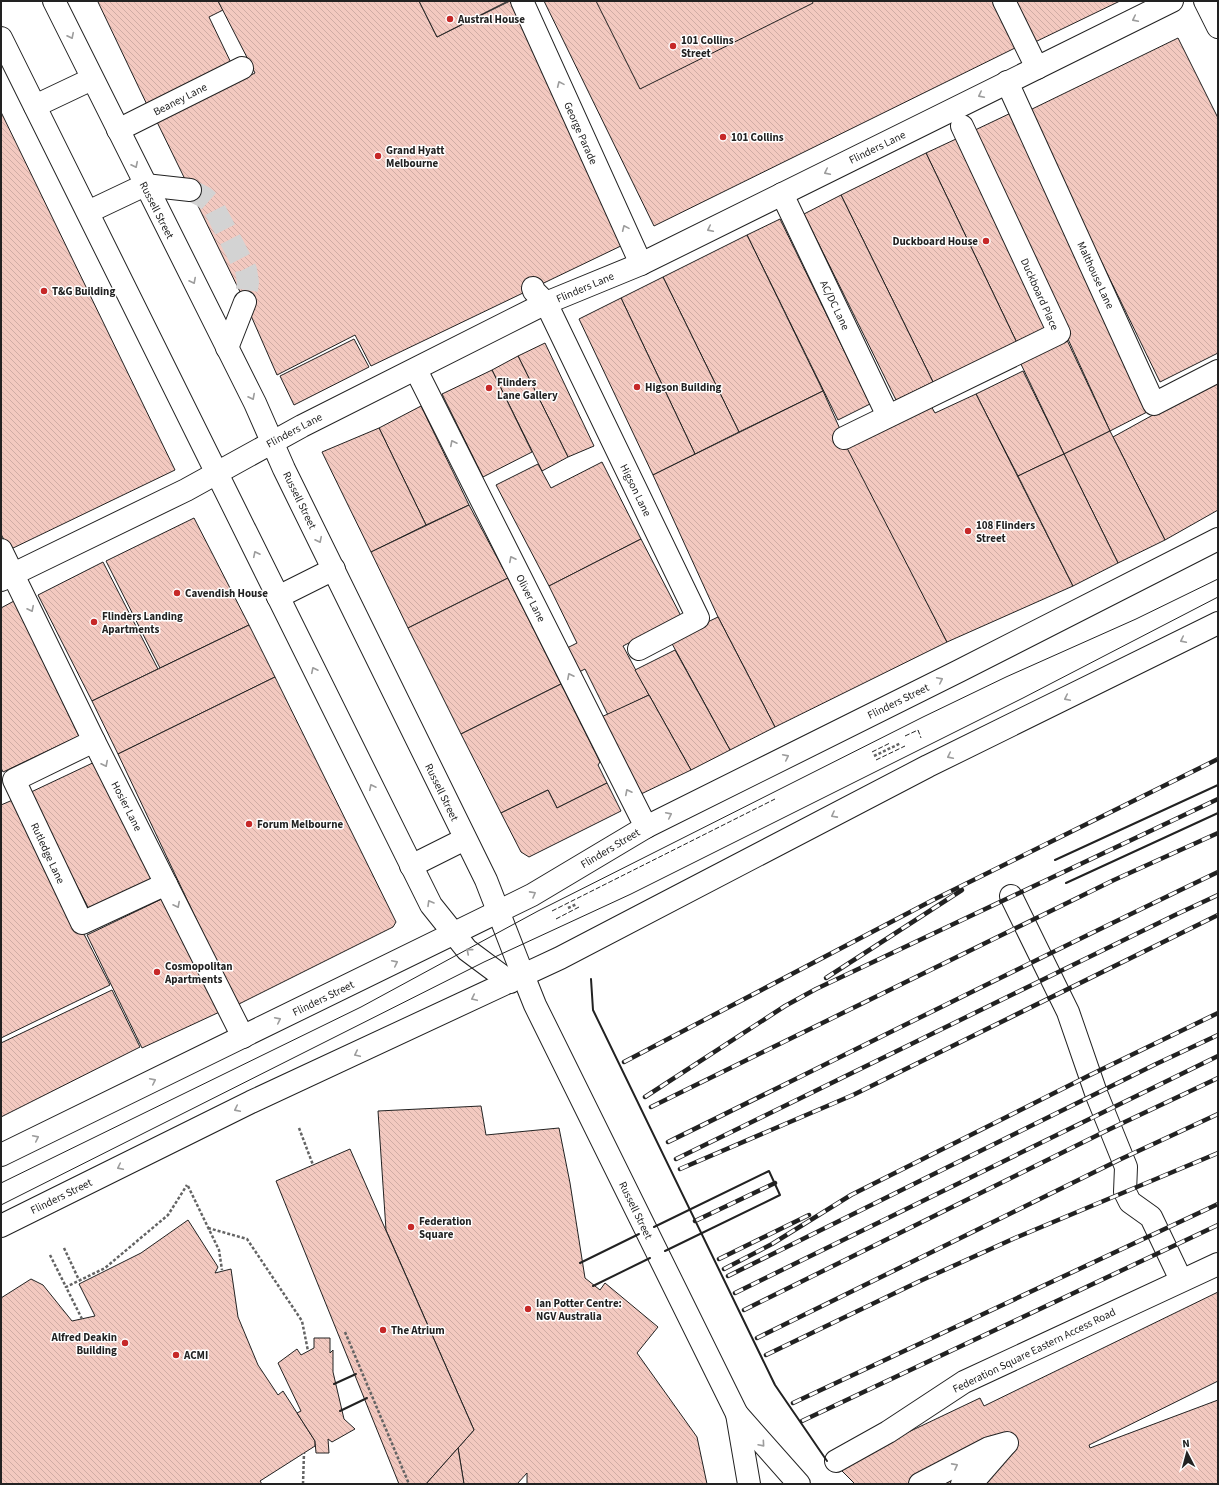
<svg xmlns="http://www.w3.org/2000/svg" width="1219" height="1485" font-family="'Source Sans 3',sans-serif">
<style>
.building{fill:url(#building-back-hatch);stroke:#222}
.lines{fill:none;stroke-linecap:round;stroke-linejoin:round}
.minor-tunnel{stroke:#d3d3d3;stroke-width:22;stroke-dasharray:22 11;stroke-linecap:butt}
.minor-casing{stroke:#222;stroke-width:24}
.major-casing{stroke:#222;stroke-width:24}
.path{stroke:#646464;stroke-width:2.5;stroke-dasharray:3 2;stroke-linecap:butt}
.minor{stroke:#fff;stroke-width:22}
.major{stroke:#fff;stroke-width:22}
.tram{stroke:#222;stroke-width:1}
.rail-casing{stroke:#222;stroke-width:4.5}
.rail{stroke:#fff;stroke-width:3;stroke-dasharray:9;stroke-linecap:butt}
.fence{stroke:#222;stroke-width:1;stroke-dasharray:5 2;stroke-linecap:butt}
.wall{stroke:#222;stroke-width:2}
.oneway{stroke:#9c9c9c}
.poi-dot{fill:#c62828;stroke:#fff;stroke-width:1.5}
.labels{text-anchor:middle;stroke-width:3;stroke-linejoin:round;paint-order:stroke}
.poi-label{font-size:11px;font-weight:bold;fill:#222;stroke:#fff;text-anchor:start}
.street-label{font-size:11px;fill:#222;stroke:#fff}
</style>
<defs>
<pattern id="building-back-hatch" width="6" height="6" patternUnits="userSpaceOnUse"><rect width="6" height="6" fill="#f3c9c0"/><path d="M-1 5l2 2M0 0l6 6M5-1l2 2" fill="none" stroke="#d0aca5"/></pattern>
</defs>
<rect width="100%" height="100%" fill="#fff"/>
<g class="building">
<path d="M100 1H218L223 10 209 17 234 69 150 111 98 2Z"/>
<path d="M218 1H419L437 37 510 1 625 244 371 366 355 335 277 375 245 302 157 122 255 73Z"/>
<path d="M419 1H508L437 37Z"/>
<path d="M544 1H994L1017 47 654 226Z"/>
<path d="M596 1H812L813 3 640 89Z"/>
<path d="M1012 1H1120L1033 43Z"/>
<path d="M1178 38 1218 118V353L1160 382 1028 111Z"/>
<path d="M1 112 175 470 9 550 1 534Z"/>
<path d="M1013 112 1151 410 1110 431 973 131Z"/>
<path d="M956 139 1046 329 1017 343 926 153Z"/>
<path d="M926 153 1017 343 933 382 841 195Z"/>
<path d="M841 195 933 382 896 400 804 214Z"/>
<path d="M780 219 870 404 838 420 747 235Z"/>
<path d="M747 235 823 391 739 432 663 277Z"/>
<path d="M663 277 739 432 695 454 621 298Z"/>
<path d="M621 298 695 454 653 475 579 319Z"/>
<path d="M1066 338 1110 431 1064 454 1019 360Z"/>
<path d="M354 339 369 367 294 405 280 376Z"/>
<path d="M545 343 594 446 568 457 518 356Z"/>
<path d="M518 356 568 457 542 471 492 370Z"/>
<path d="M492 370 532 452 483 477 442 394Z"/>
<path d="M1023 371 1064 454 1018 476 976 394Z"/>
<path d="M1218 379V510L1165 540 1113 437Z"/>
<path d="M823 391 844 438 947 642 775 727 718 617 653 475Z"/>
<path d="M976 394 1073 586 947 642 847 448 931 406 935 413Z"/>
<path d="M421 406 469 505 426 525 379 428Z"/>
<path d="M379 428 426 525 371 552 322 452Z"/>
<path d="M1110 431 1165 540 1118 563 1064 454Z"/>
<path d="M1064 454 1118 563 1073 586 1018 476Z"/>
<path d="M602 462 641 539 549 586 496 485 538 464 551 488Z"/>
<path d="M469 505 508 578 408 628 371 552Z"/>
<path d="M194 518 249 625 160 668 106 561Z"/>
<path d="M641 539 681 616 623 646 649 695 608 715 585 669 577 673 565 649 577 643 549 586Z"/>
<path d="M103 562 158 669 92 701 38 595Z"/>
<path d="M508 578 561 684 461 734 408 628Z"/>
<path d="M14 601 79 736 3 772 1 768V608Z"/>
<path d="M718 617 775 727 730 750 670 640Z"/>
<path d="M249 625 275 677 118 754 92 701Z"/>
<path d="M675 650 730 750 691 770 635 670Z"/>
<path d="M275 677 396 922 393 927 237 1005 118 754Z"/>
<path d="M561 684 600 762 598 765 607 783 557 808 548 790 501 813 461 734Z"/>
<path d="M649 695 691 770 639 795 597 719Z"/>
<path d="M101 759 162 882 92 915 29 793Z"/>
<path d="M607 783 621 811 529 857 521 852 501 813 548 790 557 808Z"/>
<path d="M15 799 110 985 1 1038V805Z"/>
<path d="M170 895 226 1009 142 1048 87 935Z"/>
<path d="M112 990 140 1047 1 1117V1043Z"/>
<path d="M481 1106 486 1135 559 1128 570 1183 585 1278 600 1290 605 1283 658 1327 637 1353 697 1437 707 1484H527V1473L517 1484H464L458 1448 474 1430 386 1230 378 1111Z"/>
<path d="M350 1149 474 1430 426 1484H399L276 1181Z"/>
<path d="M188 1220 218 1267 215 1273 231 1269 238 1317 258 1365 278 1395 283 1391 315 1441V1446L260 1481 262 1484H1V1298L31 1279 43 1285 72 1321 95 1316 79 1284 141 1253Z"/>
<path d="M1218 1292V1381L1089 1445 1090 1448 1218 1400V1484H855L837 1466 980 1398 984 1406Z"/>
<path d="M314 1338H330V1353L333 1350V1372L344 1419 355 1429 332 1442 328 1439 329 1453H316L315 1441 297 1413 301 1411 278 1363 297 1349 301 1355 314 1348Z"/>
<path d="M458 1448 464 1484H426Z"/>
</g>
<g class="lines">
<path class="minor-tunnel" d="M190 190 204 197 212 204 246 270 248 282 245 302"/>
<defs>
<g id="minor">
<path d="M522 1 641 264"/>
<path d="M1004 1 1037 68"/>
<path d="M1205 1 1218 27"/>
<path d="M1007 82 1154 404 1218 371"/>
<path d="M118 130 242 68"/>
<path d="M145 185 190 190"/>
<path d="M782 194 888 416"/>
<path d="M533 288 534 291 546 303 698 618 639 649"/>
<path d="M227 348 245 302"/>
<path d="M416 370 646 827"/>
<path d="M844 438 1059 333 962 126"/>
<path d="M1 550 94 741 243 1037"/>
<path d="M1 580 186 490 302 426 546 303 641 264 1172 1"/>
<path d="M94 741 14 780 82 923 166 884"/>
<path d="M1011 896 1068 1012 1096 1093 1126 1167 1125 1192 1130 1202 1151 1217 1181 1280"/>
<path d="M523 975 535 1005 737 1414 799 1484"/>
<path d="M737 1414 749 1484"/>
<path d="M836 1461 888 1432 964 1382 1218 1264"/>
<path d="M920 1484 989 1448 1007 1443"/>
<path d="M962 1484 978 1476 1005 1445"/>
</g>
<g id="major">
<path d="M54 1 255 403 284 469 486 880 523 975"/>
<path d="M1 38 431 905 467 950 510 982"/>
<path d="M35 106 92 79"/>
<path d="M88 212 145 185"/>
<path d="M278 597 334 569"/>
<path d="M411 866 465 839"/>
<path d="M1 1155 532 895 646 827 959 671 1218 539"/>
<path d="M1 1226 251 1102 560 958 928 766 1218 623"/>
</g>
</defs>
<use href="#minor" class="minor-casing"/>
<use href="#major" class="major-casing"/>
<g class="path">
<path d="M874 756 901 743"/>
<path d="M568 908 577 904"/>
<path d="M299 1128 313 1165"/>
<path d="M188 1186 219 1250 222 1270"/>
<path d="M208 1228 247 1239 302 1321 308 1351"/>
<path d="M64 1248 79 1280"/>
<path d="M50 1255 66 1287"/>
<path d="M82 1319 66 1287 105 1268 168 1215 187 1185"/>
<path d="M345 1332 409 1484"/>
<path d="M303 1484 304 1453"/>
</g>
<use href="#minor" class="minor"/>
<use href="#major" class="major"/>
<g class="tram">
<path d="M1 1183 361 1007 538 911 923 717 1006 677 1136 619 1218 579"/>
<path d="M1 1205 484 962 631 894 1023 698 1218 597"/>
</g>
<defs>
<g id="rail">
<path d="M826 978 962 890"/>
<path d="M624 1062 933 900 1218 759"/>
<path d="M645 1097 785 1006 816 989 1218 799"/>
<path d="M651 1107 1114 880 1218 833"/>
<path d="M668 1142C851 1052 1034 960 1218 872"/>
<path d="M676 1159 1175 915 1218 895"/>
<path d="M680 1169 853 1095 1218 915"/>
<path d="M695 1221 775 1183"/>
<path d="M719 1259 809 1215"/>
<path d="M724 1269 772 1244 851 1195 1090 1075 1218 1013"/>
<path d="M728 1276 1156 1064 1218 1035"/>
<path d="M735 1293 1218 1056"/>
<path d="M744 1310 1110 1129 1218 1078"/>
<path d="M757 1338 1121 1159 1218 1114"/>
<path d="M766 1355 920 1281 1015 1238 1218 1153"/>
<path d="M793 1403 1218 1204"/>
<path d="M802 1421 1218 1225"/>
</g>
</defs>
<use href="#rail" class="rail-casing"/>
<use href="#rail" class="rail"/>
<g class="fence">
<path d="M905 736 918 730 921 738"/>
<path d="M872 752 890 743"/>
<path d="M876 760 905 746"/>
<path d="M552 911 775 799"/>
<path d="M556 919 579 907"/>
</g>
<g class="wall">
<path d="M1055 860 1218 785"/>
<path d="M1066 883 1218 813"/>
<path d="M591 979 593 1010 775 1385 827 1461"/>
<path d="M654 1227 769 1171 780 1195 665 1251"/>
<path d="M580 1263 639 1234"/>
<path d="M593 1286 650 1258"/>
<path d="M334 1384 356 1374"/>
<path d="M340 1411 367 1398"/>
</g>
</g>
<defs><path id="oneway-chevron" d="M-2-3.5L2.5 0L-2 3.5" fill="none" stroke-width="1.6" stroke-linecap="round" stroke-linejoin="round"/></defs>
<g class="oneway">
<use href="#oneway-chevron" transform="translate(1135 19) rotate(154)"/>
<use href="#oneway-chevron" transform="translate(71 36) rotate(64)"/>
<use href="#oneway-chevron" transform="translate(560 84) rotate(-114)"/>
<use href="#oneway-chevron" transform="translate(981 95) rotate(153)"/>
<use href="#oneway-chevron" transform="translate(135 165) rotate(64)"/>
<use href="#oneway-chevron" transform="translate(827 172) rotate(154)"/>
<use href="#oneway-chevron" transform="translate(625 228) rotate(-114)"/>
<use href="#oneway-chevron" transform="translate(710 229) rotate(154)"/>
<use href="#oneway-chevron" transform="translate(193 281) rotate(63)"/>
<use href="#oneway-chevron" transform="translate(252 397) rotate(63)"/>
<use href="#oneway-chevron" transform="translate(453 443) rotate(-117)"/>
<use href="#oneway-chevron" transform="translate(319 540) rotate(64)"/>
<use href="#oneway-chevron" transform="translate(256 554) rotate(-116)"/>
<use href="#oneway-chevron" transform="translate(512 559) rotate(-117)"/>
<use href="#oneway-chevron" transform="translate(31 609) rotate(64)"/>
<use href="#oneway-chevron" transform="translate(1183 640) rotate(154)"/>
<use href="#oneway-chevron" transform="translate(314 670) rotate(-116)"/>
<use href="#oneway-chevron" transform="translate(570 676) rotate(-117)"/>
<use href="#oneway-chevron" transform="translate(940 680) rotate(-26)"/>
<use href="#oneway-chevron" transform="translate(1067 698) rotate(154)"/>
<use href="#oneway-chevron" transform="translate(950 756) rotate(154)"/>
<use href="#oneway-chevron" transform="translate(786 757) rotate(-26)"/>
<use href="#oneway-chevron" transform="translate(105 764) rotate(63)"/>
<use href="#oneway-chevron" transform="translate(372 787) rotate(-116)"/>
<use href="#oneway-chevron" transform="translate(628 792) rotate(-117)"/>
<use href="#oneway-chevron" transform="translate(669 815) rotate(-26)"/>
<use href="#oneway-chevron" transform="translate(834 815) rotate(152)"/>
<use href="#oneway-chevron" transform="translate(533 894) rotate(-29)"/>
<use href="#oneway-chevron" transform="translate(430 903) rotate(-120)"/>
<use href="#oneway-chevron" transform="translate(177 905) rotate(63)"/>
<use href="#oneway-chevron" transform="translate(469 951) rotate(-140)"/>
<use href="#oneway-chevron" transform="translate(395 963) rotate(-26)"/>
<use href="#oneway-chevron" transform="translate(474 998) rotate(155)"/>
<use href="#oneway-chevron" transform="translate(278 1020) rotate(-26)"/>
<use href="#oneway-chevron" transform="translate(357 1054) rotate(155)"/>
<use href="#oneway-chevron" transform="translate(153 1081) rotate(-26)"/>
<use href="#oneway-chevron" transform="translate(237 1109) rotate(154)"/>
<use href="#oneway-chevron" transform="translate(36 1138) rotate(-26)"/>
<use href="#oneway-chevron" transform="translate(120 1167) rotate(154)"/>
<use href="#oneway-chevron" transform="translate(762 1444) rotate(49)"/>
<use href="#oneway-chevron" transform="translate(955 1466) rotate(-28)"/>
</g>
<g class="poi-dot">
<circle cx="450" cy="19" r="4"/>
<circle cx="673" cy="46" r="4"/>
<circle cx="723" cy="137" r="4"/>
<circle cx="378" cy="156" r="4"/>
<circle cx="986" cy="241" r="4"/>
<circle cx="44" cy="291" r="4"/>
<circle cx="637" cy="387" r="4"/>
<circle cx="489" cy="388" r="4"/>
<circle cx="968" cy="531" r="4"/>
<circle cx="177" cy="593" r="4"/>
<circle cx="94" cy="622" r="4"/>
<circle cx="249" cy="824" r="4"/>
<circle cx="157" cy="972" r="4"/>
<circle cx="411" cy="1227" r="4"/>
<circle cx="528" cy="1309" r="4"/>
<circle cx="383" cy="1330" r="4"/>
<circle cx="125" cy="1343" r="4"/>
<circle cx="176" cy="1355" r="4"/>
</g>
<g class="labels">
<g class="poi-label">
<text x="458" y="23">Austral House</text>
<text x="681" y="44">101 Collins<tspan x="681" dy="13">Street</tspan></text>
<text x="731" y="141">101 Collins</text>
<text x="386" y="154">Grand Hyatt<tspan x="386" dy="13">Melbourne</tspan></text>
<text x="978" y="245" text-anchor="end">Duckboard House</text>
<text x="52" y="295">T&amp;G Building</text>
<text x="497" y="386">Flinders<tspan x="497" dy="13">Lane Gallery</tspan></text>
<text x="645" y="391">Higson Building</text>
<text x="976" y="529">108 Flinders<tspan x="976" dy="13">Street</tspan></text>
<text x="185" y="597">Cavendish House</text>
<text x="102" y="620">Flinders Landing<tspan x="102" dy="13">Apartments</tspan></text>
<text x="257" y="828">Forum Melbourne</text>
<text x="165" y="970">Cosmopolitan<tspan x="165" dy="13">Apartments</tspan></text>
<text x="419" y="1225">Federation<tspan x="419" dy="13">Square</tspan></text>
<text x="536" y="1307">Ian Potter Centre:<tspan x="536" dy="13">NGV Australia</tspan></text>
<text x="391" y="1334">The Atrium</text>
<text x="117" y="1341" text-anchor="end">Alfred Deakin<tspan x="117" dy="13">Building</tspan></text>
<text x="184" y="1359">ACMI</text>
</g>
<g class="street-label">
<text transform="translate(180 99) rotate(-27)" y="4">Beaney Lane</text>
<text transform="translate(581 133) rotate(66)" y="4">George Parade</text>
<text transform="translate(877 147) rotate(-26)" y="4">Flinders Lane</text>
<text transform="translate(157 210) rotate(63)" y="4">Russell Street</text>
<text transform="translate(1096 275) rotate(65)" y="4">Malthouse Lane</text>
<text transform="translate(585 287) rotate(-23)" y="4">Flinders Lane</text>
<text transform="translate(1040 294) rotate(66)" y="4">Duckboard Place</text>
<text transform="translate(835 305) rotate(64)" y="4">AC/DC Lane</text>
<text transform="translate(294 430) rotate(-28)" y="4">Flinders Lane</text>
<text transform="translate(636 490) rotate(64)" y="4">Higson Lane</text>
<text transform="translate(300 500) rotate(64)" y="4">Russell Street</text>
<text transform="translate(531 598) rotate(63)" y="4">Oliver Lane</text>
<text transform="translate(898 701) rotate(-26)" y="4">Flinders Street</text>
<text transform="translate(442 792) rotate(64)" y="4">Russell Street</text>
<text transform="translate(127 806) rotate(63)" y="4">Hosier Lane</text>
<text transform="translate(610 848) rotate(-31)" y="4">Flinders Street</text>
<text transform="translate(48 853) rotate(65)" y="4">Rutledge Lane</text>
<text transform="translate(323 998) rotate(-26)" y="4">Flinders Street</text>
<text transform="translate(61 1196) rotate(-26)" y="4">Flinders Street</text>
<text transform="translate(636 1210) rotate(64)" y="4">Russell Street</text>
<text transform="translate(1034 1350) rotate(-26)" y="4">Federation Square Eastern Access Road</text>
</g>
</g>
<rect width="1219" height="1485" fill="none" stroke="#222222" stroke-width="4"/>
<g transform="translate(1187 1453) rotate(354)" stroke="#ffffff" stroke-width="3" paint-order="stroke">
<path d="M0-3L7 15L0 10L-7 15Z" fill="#222222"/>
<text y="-6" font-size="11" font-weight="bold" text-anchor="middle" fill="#222222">N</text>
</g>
</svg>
